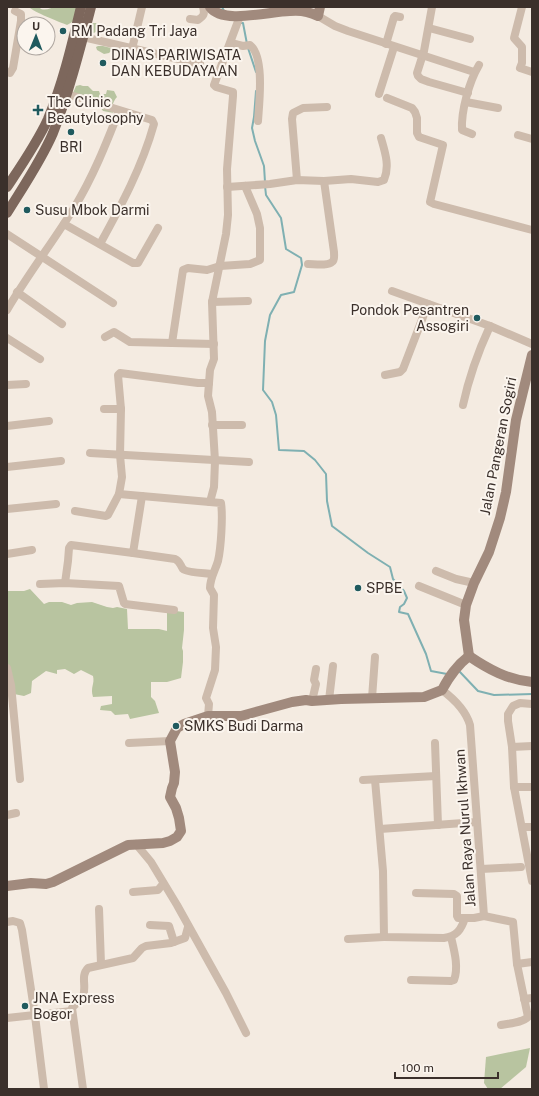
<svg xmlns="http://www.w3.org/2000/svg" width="539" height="1096" font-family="'Public Sans',sans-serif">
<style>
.green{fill:#b8c4a0}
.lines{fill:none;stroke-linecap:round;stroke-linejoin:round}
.stream{stroke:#7fb0b2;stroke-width:2}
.street{stroke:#cdbbac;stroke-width:8}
.secondary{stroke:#a18a7d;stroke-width:10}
.primary{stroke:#7d675c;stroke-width:10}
.poi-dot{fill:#1f5a5e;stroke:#fbf5ee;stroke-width:1.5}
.labels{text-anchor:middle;stroke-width:4;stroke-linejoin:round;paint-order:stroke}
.poi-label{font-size:14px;fill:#3b302b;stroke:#fbf5ee;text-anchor:start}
.street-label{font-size:14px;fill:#3b302b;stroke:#fbf5ee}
</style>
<rect width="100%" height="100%" fill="#f4ebe1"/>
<g class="green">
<path d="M29 7H39L41 9C47 11 51 7 57 7 64 7 70 7 77 7L74 21 67 25C60 22 33 12 29 7Z"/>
<path d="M92 23H100L101 25 98 30 94 33 89 32Z"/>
<path d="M98 46H103L111 48V51L109 53 104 54 97 50 96 47Z"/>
<path d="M80 85 83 86H88L93 91H99L100 94H106L107 90 114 91 117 97C113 101 113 106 110 110L114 113 103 111 101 108 73 93 76 86Z"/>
<path d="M67 113H68L71 115 72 120 61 123Z"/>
<path d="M30 589 44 604 49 602H62L71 605 77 603 92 602 107 607 113 608 117 607 127 609 128 629H159L167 631V610L184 612V630L182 648 183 651V662L181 678 167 682H151V697L155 701 159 713 130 719 128 714 115 715 111 711 100 710 101 706 112 704V696L93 697C90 687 95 684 93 676L81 670 74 674 65 669 57 670V674L46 671 32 681 31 693 24 696 14 694 8 667 7 648V591H24Z"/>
<path d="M530 1048 526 1067 500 1089H488L484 1083 486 1057Z"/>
</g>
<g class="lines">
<g class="stream">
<path d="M222 7 224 11"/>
<path d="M241 23H243L247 44"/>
<path d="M248 48 256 72"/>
<path d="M256 91 254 117 252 128 255 141 264 166 265 182"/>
<path d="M265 186 266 195 281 218 286 249 301 258 302 265 294 292 281 295 270 315 265 341 263 390 272 402 276 415 279 450 304 451 315 460 326 474 327 501 332 526 368 553 390 567 393 579 404 591 407 598 404 604 400 607 399 612 408 614 426 654 431 671 447 674"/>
<path d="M459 671 478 691 494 695 532 694"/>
</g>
<g class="street">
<path d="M432 7 424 51 417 73 418 76 421 79 429 82 468 93"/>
<path d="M522 7 514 38 522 47V63L520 68 532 72"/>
<path d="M318 16 335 26 348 31 474 72"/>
<path d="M190 19 198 20C204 16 205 14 203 7"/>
<path d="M429 28 470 39"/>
<path d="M83 37 200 64"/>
<path d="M231 43 243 46 250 45C265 57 259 104 258 121"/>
<path d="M386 44 394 17 395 16 400 17"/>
<path d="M132 49 142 7"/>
<path d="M7 72 10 73 13 68 21 21V14L15 11"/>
<path d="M67 94 152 120 154 124C142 167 121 206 100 244"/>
<path d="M379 94 394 47"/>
<path d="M387 98 412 108 415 112 417 118V133L419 137 443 145 430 202 434 204 532 230"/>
<path d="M466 102 498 108"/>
<path d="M472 134 462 130C461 111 469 82 479 65"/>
<path d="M518 135 532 139"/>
<path d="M297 180 292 119 293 113 303 108 327 107"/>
<path d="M227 187 270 184 297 180 324 181 351 179 378 182 384 180C390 166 385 152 381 138"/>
<path d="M64 224 133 263H138L158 228"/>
<path d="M7 234 113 303"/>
<path d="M308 264C314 264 328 266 332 262 335 260 334 256 334 252L324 181"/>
<path d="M392 291 490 326"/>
<path d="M17 292 62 324"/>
<path d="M212 302 248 301"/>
<path d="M7 310C28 274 53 242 74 208 93 177 106 144 119 111"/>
<path d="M105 337 114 332 130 342 172 343 183 270 188 268 207 270 220 266 250 264 260 260V228L257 214 245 186"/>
<path d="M7 338 40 359"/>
<path d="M172 343 214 344"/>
<path d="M385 375 400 372 403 369 428 304"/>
<path d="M7 385 26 384"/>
<path d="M463 405C469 377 478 352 490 326L532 344"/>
<path d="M104 409H121L120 455 122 477 119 494"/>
<path d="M121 409 118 375 120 373 198 383H209"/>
<path d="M212 425H242"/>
<path d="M7 426 49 421"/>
<path d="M90 453 249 462"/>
<path d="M7 467 61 461"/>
<path d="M210 502 214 487 215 461 212 412 208 396 210 370 214 359 212 302 226 234 228 215 227 169 233 96V92L216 87 214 85 240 16"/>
<path d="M7 509 56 504"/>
<path d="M75 511 106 516 108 515 119 494 221 503C223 516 221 548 218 561 215 571 210 578 210 588L214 595 213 628 216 647 215 670 206 698 209 704 208 716"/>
<path d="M133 553 175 559C180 561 180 565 183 569 187 573 206 573 212 574"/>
<path d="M7 554 32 550"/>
<path d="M436 571 456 579 474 583"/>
<path d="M65 583 68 561 69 548 71 545 133 553 142 496"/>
<path d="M40 584 65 583 119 586 124 603 125 604 174 610"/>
<path d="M419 586 466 605"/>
<path d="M7 668 11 685 20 779"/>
<path d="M442 690C454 699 466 711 470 725L484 916"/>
<path d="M372 698 375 657"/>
<path d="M329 700 333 666"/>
<path d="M312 701 316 684 314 680 316 669"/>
<path d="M532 704 520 703 513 706 508 714V721L512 747 514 787 532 881"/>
<path d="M129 743 170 741"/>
<path d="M435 743 438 825"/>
<path d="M512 747 532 746"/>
<path d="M363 780 436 776"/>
<path d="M375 780 383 871 384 937 444 938C457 936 461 930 465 918"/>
<path d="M514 787H532"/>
<path d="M7 815 16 813"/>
<path d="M522 827H532"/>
<path d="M380 829 477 822"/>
<path d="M136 844 151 862 177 905 226 993 246 1033"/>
<path d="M481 869 521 867"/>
<path d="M133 892 158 890 163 884"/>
<path d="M416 893 454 894 457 896V916L458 918H474L484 916 513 922 517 964 528 1017C522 1023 510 1023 501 1025"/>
<path d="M99 909 101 964"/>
<path d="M7 922 13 921 20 923 22 930 35 1016 44 1089"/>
<path d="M150 925 169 926 174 942"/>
<path d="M348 939 384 937"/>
<path d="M517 964 532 962"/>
<path d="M411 980 451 981 454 980C459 967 454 950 451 937"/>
<path d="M524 999 532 998"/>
<path d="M7 1018 72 1011"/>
<path d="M83 1089 72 1008C75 1003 81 1002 83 996 87 986 80 976 88 968L133 958 142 948 146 946 171 943 185 938 188 927"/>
</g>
<g class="secondary">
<path d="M210 7C223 25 270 11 290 11 299 10 310 12 318 16L320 7"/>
<path d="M469 656 464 620 466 605 474 583 489 552 500 518 506 492 516 420 532 355"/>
<path d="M469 656C488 669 508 680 532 682"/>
<path d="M7 886 31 883 46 884 53 882 128 845 163 843 170 841 177 837 181 831 179 818 176 808 170 797 172 788 174 783 175 772 170 741 177 728 184 724 208 716H241L292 702 306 700 312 701 341 699 424 697 442 690C449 677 456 666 469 656"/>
</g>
<g class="primary">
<path d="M7 187C21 166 37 143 48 119 63 83 72 44 81 7"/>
<path d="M7 213C23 187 41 161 53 133 69 92 80 49 91 7"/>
</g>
</g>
<g class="poi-dot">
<circle cx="63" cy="31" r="4"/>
<circle cx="103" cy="63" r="4"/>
<path d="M36 104h4v4h4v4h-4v4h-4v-4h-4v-4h4z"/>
<circle cx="71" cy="132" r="4"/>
<circle cx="27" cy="210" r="4"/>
<circle cx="477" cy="318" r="4"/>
<circle cx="358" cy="588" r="4"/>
<circle cx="176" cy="726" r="4"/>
<circle cx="25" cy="1006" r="4"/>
</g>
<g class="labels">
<g class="poi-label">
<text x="71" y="36">RM Padang Tri Jaya</text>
<text x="111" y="60">DINAS PARIWISATA<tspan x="111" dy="16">DAN KEBUDAYAAN</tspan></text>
<text x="47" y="107">The Clinic<tspan x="47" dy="16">Beautylosophy</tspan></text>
<text x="71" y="152" text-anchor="middle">BRI</text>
<text x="35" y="215">Susu Mbok Darmi</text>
<text x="469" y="315" text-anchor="end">Pondok Pesantren<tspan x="469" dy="16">Assogiri</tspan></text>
<text x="366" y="593">SPBE</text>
<text x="184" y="731">SMKS Budi Darma</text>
<text x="33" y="1003">JNA Express<tspan x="33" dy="16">Bogor</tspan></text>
</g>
<g class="street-label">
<text transform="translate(498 446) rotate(-79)" y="5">Jalan Pangeran Sogiri</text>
<text transform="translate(465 828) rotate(-94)" y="5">Jalan Raya Nurul Ikhwan</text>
</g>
</g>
<rect width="539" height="1096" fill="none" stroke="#3b302b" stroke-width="16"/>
<g transform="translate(36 36) rotate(1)"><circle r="19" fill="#fbf5ee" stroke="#aea6a0"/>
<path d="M0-3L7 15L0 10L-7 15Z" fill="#1f5a5e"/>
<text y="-6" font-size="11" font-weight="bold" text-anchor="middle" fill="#3b302b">U</text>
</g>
<path d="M395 1072v6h103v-6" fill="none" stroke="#3b302b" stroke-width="2"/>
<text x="401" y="1072" font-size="12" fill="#3b302b" stroke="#fbf5ee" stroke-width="3" paint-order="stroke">100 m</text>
</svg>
